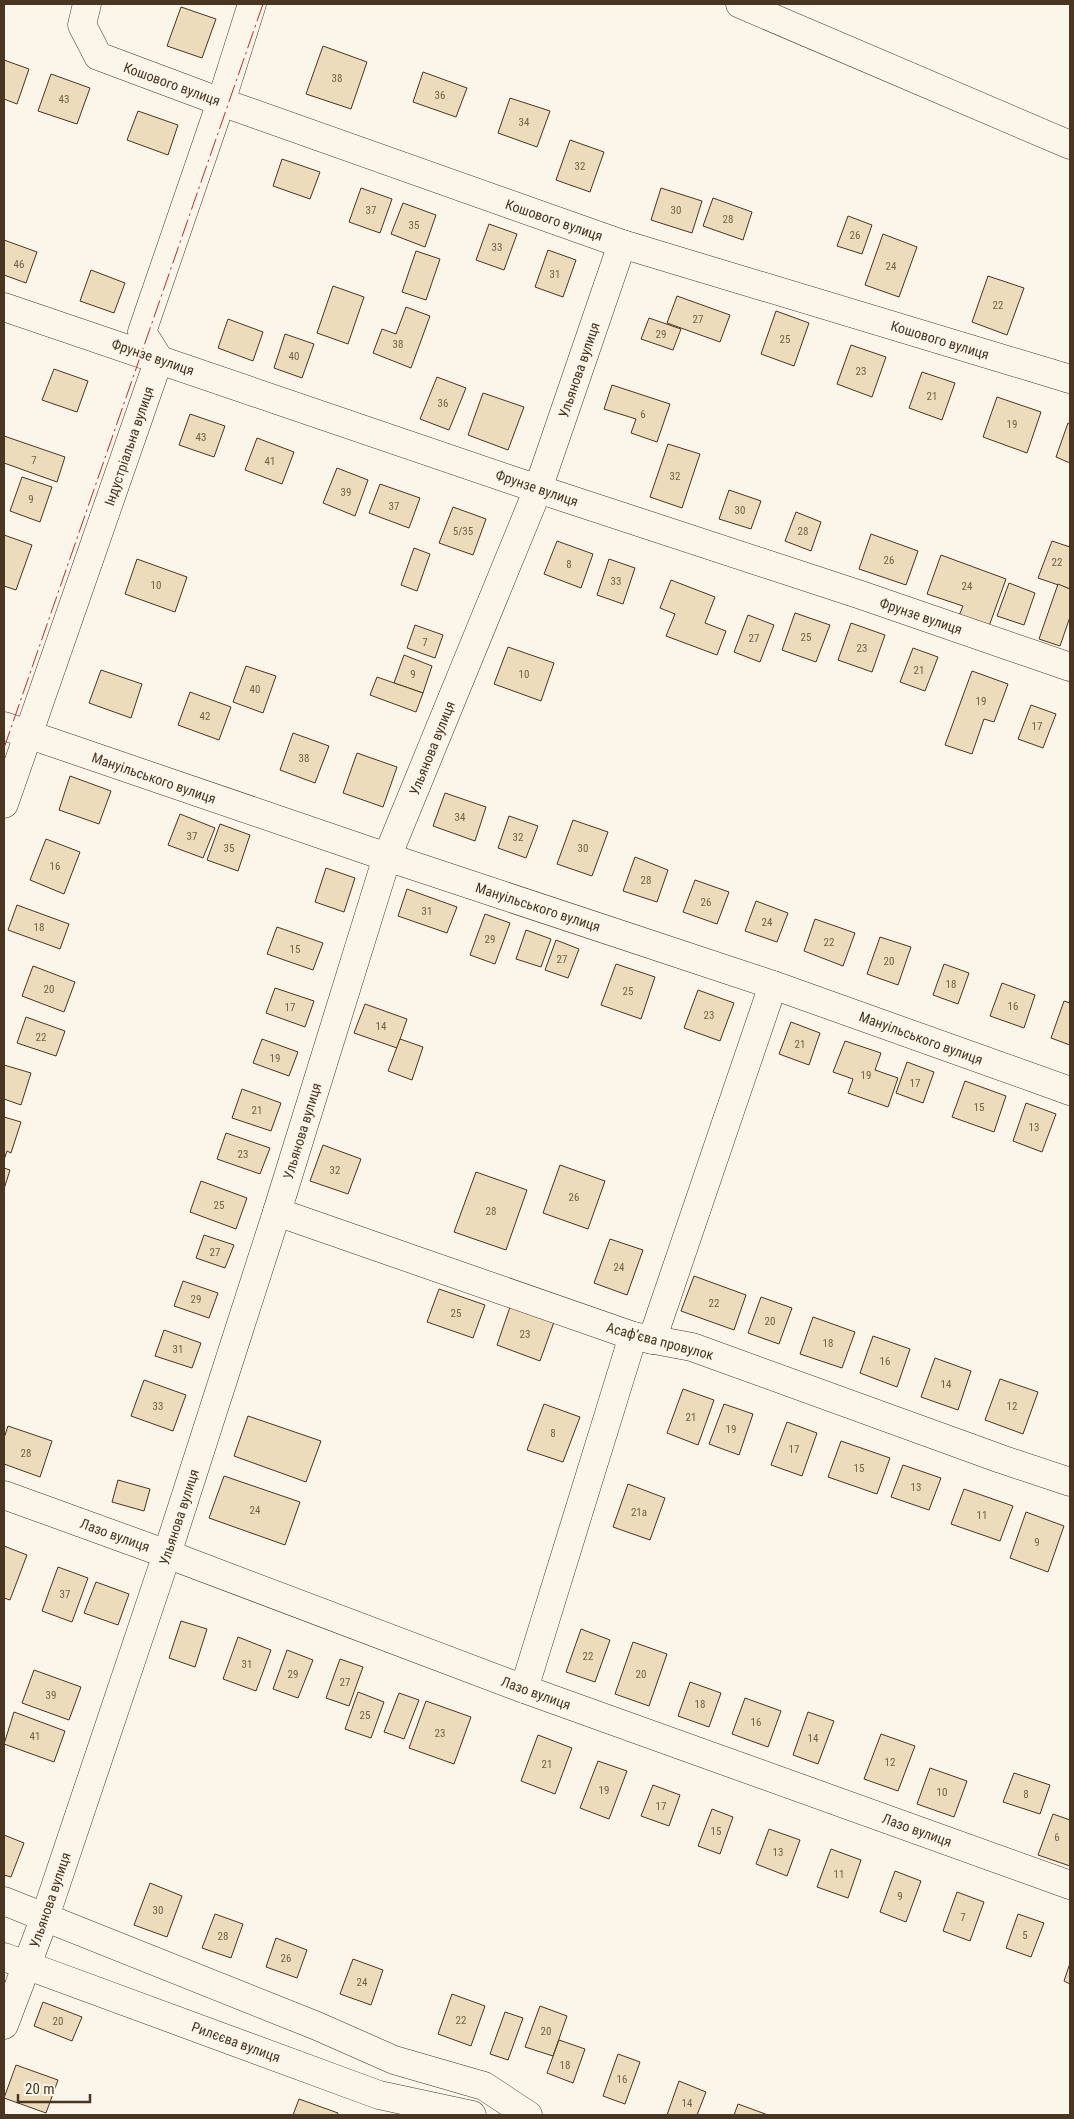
<svg xmlns="http://www.w3.org/2000/svg" width="1074" height="2119" font-family="'Roboto Condensed',sans-serif">
<style>
.building{fill:#ecdcbc;stroke:#4a3520}
.lines{fill:none;stroke-linecap:round;stroke-linejoin:round}
.minor-casing{stroke:#4a3520;stroke-width:29}
.minor{stroke:#fbf6e9;stroke-width:28}
.power{stroke:#c62828;stroke-width:1;stroke-dasharray:18 4 2.5 4;stroke-linecap:butt}
.labels{text-anchor:middle;stroke-width:4;stroke-linejoin:round;paint-order:stroke}
.number-label{font-size:11px;fill:#725f47}
.street-label{font-size:14px;fill:#4a3520;stroke:#fbf6e9}
</style>
<rect width="100%" height="100%" fill="#fbf6e9"/>
<g class="building">
<path d="M181 7 216 19 202 58 167 46Z"/>
<path d="M323 46 367 62 351 109 306 94Z"/>
<path d="M4 60 29 69 17 104 4 99Z"/>
<path d="M423 72 467 88 456 117 413 102Z"/>
<path d="M51 74 90 88 77 124 38 111Z"/>
<path d="M510 98 550 111 537 147 498 133Z"/>
<path d="M138 111 178 125 168 155 127 140Z"/>
<path d="M570 140 604 152 590 192 556 180Z"/>
<path d="M282 159 320 172 310 199 273 186Z"/>
<path d="M361 188 392 199 380 233 349 222Z"/>
<path d="M661 188 702 201 692 233 651 220Z"/>
<path d="M713 198 752 212 743 240 703 226Z"/>
<path d="M403 203 436 215 425 247 391 234Z"/>
<path d="M848 216 872 225 862 254 837 246Z"/>
<path d="M489 224 517 234 504 270 476 260Z"/>
<path d="M883 234 917 247 899 297 865 285Z"/>
<path d="M4 240 37 252 26 283 4 275Z"/>
<path d="M548 250 576 260 563 297 535 287Z"/>
<path d="M416 251 440 259 426 300 402 292Z"/>
<path d="M91 270 125 283 114 313 80 301Z"/>
<path d="M988 276 1024 288 1007 335 972 322Z"/>
<path d="M333 286 364 297 348 344 317 333Z"/>
<path d="M677 296 730 315 720 342 667 323Z"/>
<path d="M406 307 430 316 411 368 373 353 382 329 396 334Z"/>
<path d="M776 311 809 323 794 366 761 354Z"/>
<path d="M649 318 681 329 673 350 641 339Z"/>
<path d="M228 319 263 332 253 361 218 348Z"/>
<path d="M285 334 314 344 302 378 274 368Z"/>
<path d="M851 345 886 357 872 397 837 384Z"/>
<path d="M54 369 88 381 77 412 42 400Z"/>
<path d="M922 372 955 383 942 420 909 408Z"/>
<path d="M437 377 466 388 449 430 420 419Z"/>
<path d="M612 385 670 404 657 442 631 433 636 419 604 409Z"/>
<path d="M483 393 524 407 508 450 468 435Z"/>
<path d="M997 397 1041 412 1027 453 983 437Z"/>
<path d="M190 414 225 426 214 457 179 445Z"/>
<path d="M1068 423 1070 424V463L1056 457Z"/>
<path d="M4 436 65 457 57 482 4 463Z"/>
<path d="M257 438 294 452 282 484 245 470Z"/>
<path d="M668 444 700 454 682 508 650 497Z"/>
<path d="M337 468 368 480 355 516 323 503Z"/>
<path d="M22 477 52 487 40 522 10 511Z"/>
<path d="M380 484 420 498 409 528 369 513Z"/>
<path d="M729 490 761 501 751 529 719 519Z"/>
<path d="M453 507 486 519 473 555 439 543Z"/>
<path d="M796 512 821 522 811 551 785 541Z"/>
<path d="M871 534 918 551 906 585 859 569Z"/>
<path d="M4 535 32 545 16 590 4 586Z"/>
<path d="M557 541 593 554 581 588 544 574Z"/>
<path d="M1052 541 1070 547V589L1038 578Z"/>
<path d="M414 548 430 554 417 591 401 585Z"/>
<path d="M941 555 1006 579 988 629 958 618 963 606 927 594Z"/>
<path d="M137 559 187 577 175 612 125 594Z"/>
<path d="M609 559 635 568 623 604 597 595Z"/>
<path d="M671 580 715 597 705 623 726 631 717 655 666 636 675 614 660 608Z"/>
<path d="M1009 583 1035 593 1024 625 997 616Z"/>
<path d="M1058 584 1070 589V617L1060 646 1039 639Z"/>
<path d="M795 613 830 625 816 662 782 650Z"/>
<path d="M748 615 774 625 760 662 734 652Z"/>
<path d="M851 623 885 635 872 672 838 660Z"/>
<path d="M415 625 443 635 435 658 407 648Z"/>
<path d="M508 647 554 663 541 701 494 684Z"/>
<path d="M913 648 938 657 925 691 900 682Z"/>
<path d="M404 655 432 666 423 693 394 683Z"/>
<path d="M246 666 276 676 263 713 233 702Z"/>
<path d="M101 670 142 684 131 718 89 703Z"/>
<path d="M972 671 1008 684 994 722 984 719 972 754 945 745Z"/>
<path d="M377 677 423 693 416 712 370 695Z"/>
<path d="M190 692 231 707 219 740 178 725Z"/>
<path d="M1031 705 1056 714 1043 748 1018 739Z"/>
<path d="M293 733 329 746 315 783 280 770Z"/>
<path d="M357 753 397 767 383 807 343 793Z"/>
<path d="M70 776 111 791 99 824 59 810Z"/>
<path d="M445 793 486 807 475 841 433 826Z"/>
<path d="M180 814 215 828 203 858 168 845Z"/>
<path d="M509 816 538 826 526 858 498 848Z"/>
<path d="M573 820 608 832 592 876 557 864Z"/>
<path d="M220 824 250 835 238 871 207 860Z"/>
<path d="M46 839 80 852 64 894 30 880Z"/>
<path d="M635 857 668 870 657 902 623 891Z"/>
<path d="M326 868 355 878 344 912 315 902Z"/>
<path d="M695 880 729 892 717 924 683 912Z"/>
<path d="M407 889 457 907 447 933 398 916Z"/>
<path d="M756 901 788 913 777 942 745 931Z"/>
<path d="M17 905 69 924 60 949 8 930Z"/>
<path d="M485 914 510 923 495 964 470 955Z"/>
<path d="M815 919 855 933 843 966 804 951Z"/>
<path d="M277 927 323 943 313 970 267 954Z"/>
<path d="M526 930 551 939 541 967 516 959Z"/>
<path d="M880 937 911 947 898 985 867 974Z"/>
<path d="M556 940 579 949 568 978 545 970Z"/>
<path d="M616 964 655 977 641 1019 601 1005Z"/>
<path d="M944 964 969 973 958 1004 933 995Z"/>
<path d="M33 966 75 982 64 1012 22 996Z"/>
<path d="M1002 983 1035 995 1024 1028 990 1016Z"/>
<path d="M275 988 314 1001 305 1027 266 1013Z"/>
<path d="M698 990 734 1003 720 1041 684 1028Z"/>
<path d="M1064 1001 1070 1003V1045L1051 1038Z"/>
<path d="M365 1004 407 1019 397 1048 354 1033Z"/>
<path d="M26 1017 65 1031 56 1056 17 1043Z"/>
<path d="M791 1022 820 1033 809 1065 779 1054Z"/>
<path d="M262 1039 298 1052 289 1076 253 1063Z"/>
<path d="M400 1039 423 1047 412 1080 388 1071Z"/>
<path d="M845 1041 881 1053 875 1070 898 1078 888 1107 848 1093 853 1079 833 1072Z"/>
<path d="M907 1062 934 1072 923 1103 896 1093Z"/>
<path d="M4 1065 31 1073 21 1105 4 1099Z"/>
<path d="M965 1081 1006 1096 994 1132 952 1117Z"/>
<path d="M242 1089 281 1103 271 1131 232 1118Z"/>
<path d="M1026 1103 1056 1114 1042 1152 1013 1141Z"/>
<path d="M4 1117 21 1122 11 1153 7 1151 4 1160Z"/>
<path d="M226 1133 270 1148 260 1174 217 1159Z"/>
<path d="M323 1145 361 1159 348 1194 310 1181Z"/>
<path d="M560 1165 605 1181 588 1229 543 1213Z"/>
<path d="M4 1168 10 1170 4 1189Z"/>
<path d="M476 1172 527 1190 506 1250 454 1232Z"/>
<path d="M201 1181 247 1198 236 1229 190 1212Z"/>
<path d="M204 1235 234 1245 225 1268 196 1258Z"/>
<path d="M610 1239 643 1250 627 1295 594 1283Z"/>
<path d="M694 1276 746 1295 734 1330 681 1311Z"/>
<path d="M183 1281 218 1293 209 1318 174 1306Z"/>
<path d="M439 1289 485 1305 473 1338 427 1322Z"/>
<path d="M761 1297 792 1308 779 1344 748 1333Z"/>
<path d="M510 1307 554 1322 540 1361 497 1345Z"/>
<path d="M813 1317 855 1332 842 1368 800 1354Z"/>
<path d="M164 1330 201 1343 192 1368 155 1356Z"/>
<path d="M873 1336 910 1349 897 1387 860 1373Z"/>
<path d="M935 1358 971 1371 958 1410 921 1397Z"/>
<path d="M1000 1379 1038 1392 1023 1434 985 1420Z"/>
<path d="M144 1380 186 1395 173 1431 131 1416Z"/>
<path d="M683 1389 714 1400 698 1445 667 1433Z"/>
<path d="M544 1404 580 1417 563 1462 527 1450Z"/>
<path d="M724 1404 753 1414 739 1455 709 1444Z"/>
<path d="M248 1416 321 1441 306 1482 234 1456Z"/>
<path d="M787 1422 817 1433 802 1476 771 1465Z"/>
<path d="M8 1426 52 1441 40 1477 4 1464V1438Z"/>
<path d="M841 1441 890 1458 877 1494 828 1477Z"/>
<path d="M903 1465 941 1478 929 1510 891 1497Z"/>
<path d="M224 1476 300 1502 285 1545 209 1518Z"/>
<path d="M118 1480 150 1489 144 1511 112 1502Z"/>
<path d="M628 1484 665 1498 650 1540 613 1527Z"/>
<path d="M964 1489 1013 1506 1000 1541 951 1524Z"/>
<path d="M1026 1512 1064 1526 1048 1572 1010 1558Z"/>
<path d="M4 1546 27 1555 10 1600 4 1598Z"/>
<path d="M58 1567 88 1578 72 1622 42 1611Z"/>
<path d="M96 1582 129 1594 118 1625 84 1613Z"/>
<path d="M181 1621 207 1629 195 1667 169 1658Z"/>
<path d="M581 1629 610 1640 595 1682 566 1672Z"/>
<path d="M238 1637 271 1650 256 1691 223 1679Z"/>
<path d="M633 1642 667 1654 649 1706 615 1694Z"/>
<path d="M287 1650 313 1660 298 1698 273 1689Z"/>
<path d="M340 1659 363 1667 349 1706 326 1698Z"/>
<path d="M34 1670 81 1687 69 1720 22 1703Z"/>
<path d="M690 1682 721 1693 709 1727 678 1716Z"/>
<path d="M358 1692 384 1702 371 1738 345 1729Z"/>
<path d="M399 1693 419 1700 404 1739 384 1732Z"/>
<path d="M745 1698 781 1711 768 1747 732 1734Z"/>
<path d="M426 1701 471 1717 454 1764 409 1748Z"/>
<path d="M14 1712 65 1731 54 1762 4 1744Z"/>
<path d="M808 1712 834 1721 818 1764 793 1755Z"/>
<path d="M881 1734 915 1746 898 1791 864 1779Z"/>
<path d="M538 1735 572 1748 555 1794 521 1781Z"/>
<path d="M598 1761 627 1771 609 1819 580 1808Z"/>
<path d="M930 1768 967 1781 954 1817 917 1804Z"/>
<path d="M1014 1773 1050 1785 1040 1814 1003 1802Z"/>
<path d="M653 1785 680 1795 669 1826 641 1816Z"/>
<path d="M712 1809 733 1817 720 1854 698 1846Z"/>
<path d="M1053 1814 1070 1820V1866L1038 1855Z"/>
<path d="M769 1829 800 1840 787 1876 756 1864Z"/>
<path d="M4 1835 24 1843 11 1877 4 1875Z"/>
<path d="M831 1849 861 1860 848 1898 817 1887Z"/>
<path d="M895 1871 921 1881 906 1922 880 1912Z"/>
<path d="M150 1883 182 1896 167 1937 134 1925Z"/>
<path d="M957 1892 984 1902 970 1941 943 1931Z"/>
<path d="M215 1914 243 1924 231 1958 202 1948Z"/>
<path d="M1018 1914 1044 1923 1031 1957 1006 1948Z"/>
<path d="M276 1938 307 1950 297 1978 266 1967Z"/>
<path d="M353 1959 383 1970 371 2005 340 1994Z"/>
<path d="M1070 1963V1984L1064 1981Z"/>
<path d="M452 1994 485 2006 471 2046 438 2034Z"/>
<path d="M43 2002 82 2017 72 2041 34 2026Z"/>
<path d="M540 2006 567 2016 553 2056 525 2047Z"/>
<path d="M505 2012 523 2018 508 2060 490 2054Z"/>
<path d="M559 2040 585 2049 573 2083 547 2073Z"/>
<path d="M618 2054 640 2062 625 2104 603 2096Z"/>
<path d="M16 2065 58 2080 46 2113 4 2098Z"/>
<path d="M679 2081 706 2092 697 2115H667Z"/>
<path d="M299 2099 338 2113 337 2115H293Z"/>
<path d="M738 2104 768 2115H734Z"/>
</g>
<g class="lines">
<defs>
<g id="minor">
<path d="M87 4 82 25 98 56 221 102 622 244 1070 379"/>
<path d="M740 4 1070 145"/>
<path d="M4 307 538 489 861 595 1070 667"/>
<path d="M4 726 387 857 773 985 1070 1091"/>
<path d="M4 804 159 359 142 332 221 102 252 4"/>
<path d="M277 1212 633 1336 692 1347 1001 1459 1070 1482"/>
<path d="M652 1340 773 985"/>
<path d="M4 1495 167 1554 524 1689 1070 1885"/>
<path d="M524 1689 633 1336"/>
<path d="M4 1901 317 2026 394 2060 484 2086 528 2115"/>
<path d="M4 1957 379 2095 472 2115"/>
<path d="M4 2025 45 1917 167 1554 277 1212 387 857 538 489 622 244"/>
</g>
</defs>
<use href="#minor" class="minor-casing"/>
<use href="#minor" class="minor"/>
<path class="power" d="M4 748 263 4"/>
</g>
<g class="labels">
<g class="number-label">
<text x="337" y="82">38</text>
<text x="440" y="99">36</text>
<text x="64" y="103">43</text>
<text x="524" y="126">34</text>
<text x="580" y="170">32</text>
<text x="371" y="214">37</text>
<text x="676" y="214">30</text>
<text x="728" y="223">28</text>
<text x="414" y="229">35</text>
<text x="855" y="239">26</text>
<text x="497" y="251">33</text>
<text x="19" y="268">46</text>
<text x="891" y="270">24</text>
<text x="555" y="278">31</text>
<text x="998" y="309">22</text>
<text x="698" y="323">27</text>
<text x="661" y="338">29</text>
<text x="785" y="343">25</text>
<text x="398" y="348">38</text>
<text x="294" y="360">40</text>
<text x="861" y="375">23</text>
<text x="932" y="400">21</text>
<text x="443" y="407">36</text>
<text x="643" y="418">6</text>
<text x="1012" y="428">19</text>
<text x="201" y="441">43</text>
<text x="34" y="464">7</text>
<text x="270" y="465">41</text>
<text x="675" y="480">32</text>
<text x="346" y="496">39</text>
<text x="31" y="503">9</text>
<text x="394" y="510">37</text>
<text x="740" y="514">30</text>
<text x="463" y="535">5/35</text>
<text x="803" y="535">28</text>
<text x="889" y="564">26</text>
<text x="1057" y="566">22</text>
<text x="569" y="568">8</text>
<text x="616" y="585">33</text>
<text x="156" y="589">10</text>
<text x="967" y="590">24</text>
<text x="806" y="641">25</text>
<text x="754" y="642">27</text>
<text x="425" y="646">7</text>
<text x="862" y="652">23</text>
<text x="919" y="674">21</text>
<text x="413" y="678">9</text>
<text x="524" y="678">10</text>
<text x="255" y="693">40</text>
<text x="981" y="705">19</text>
<text x="205" y="720">42</text>
<text x="1037" y="730">17</text>
<text x="304" y="762">38</text>
<text x="460" y="821">34</text>
<text x="192" y="840">37</text>
<text x="518" y="841">32</text>
<text x="229" y="852">35</text>
<text x="583" y="852">30</text>
<text x="55" y="870">16</text>
<text x="646" y="884">28</text>
<text x="706" y="906">26</text>
<text x="427" y="915">31</text>
<text x="767" y="926">24</text>
<text x="39" y="931">18</text>
<text x="490" y="943">29</text>
<text x="829" y="946">22</text>
<text x="295" y="953">15</text>
<text x="562" y="963">27</text>
<text x="889" y="965">20</text>
<text x="951" y="988">18</text>
<text x="49" y="993">20</text>
<text x="628" y="995">25</text>
<text x="1013" y="1010">16</text>
<text x="290" y="1011">17</text>
<text x="709" y="1019">23</text>
<text x="381" y="1030">14</text>
<text x="41" y="1041">22</text>
<text x="800" y="1048">21</text>
<text x="275" y="1062">19</text>
<text x="866" y="1079">19</text>
<text x="915" y="1087">17</text>
<text x="979" y="1111">15</text>
<text x="257" y="1114">21</text>
<text x="1034" y="1131">13</text>
<text x="243" y="1158">23</text>
<text x="335" y="1174">32</text>
<text x="574" y="1201">26</text>
<text x="219" y="1209">25</text>
<text x="491" y="1215">28</text>
<text x="215" y="1256">27</text>
<text x="619" y="1271">24</text>
<text x="196" y="1303">29</text>
<text x="714" y="1307">22</text>
<text x="456" y="1317">25</text>
<text x="770" y="1325">20</text>
<text x="525" y="1338">23</text>
<text x="828" y="1347">18</text>
<text x="178" y="1353">31</text>
<text x="885" y="1365">16</text>
<text x="946" y="1388">14</text>
<text x="158" y="1410">33</text>
<text x="1012" y="1410">12</text>
<text x="691" y="1421">21</text>
<text x="731" y="1433">19</text>
<text x="553" y="1437">8</text>
<text x="794" y="1453">17</text>
<text x="26" y="1457">28</text>
<text x="859" y="1472">15</text>
<text x="916" y="1491">13</text>
<text x="255" y="1514">24</text>
<text x="639" y="1516">21а</text>
<text x="982" y="1519">11</text>
<text x="1037" y="1546">9</text>
<text x="65" y="1598">37</text>
<text x="588" y="1660">22</text>
<text x="247" y="1668">31</text>
<text x="293" y="1678">29</text>
<text x="641" y="1678">20</text>
<text x="345" y="1686">27</text>
<text x="51" y="1699">39</text>
<text x="700" y="1708">18</text>
<text x="365" y="1719">25</text>
<text x="756" y="1726">16</text>
<text x="440" y="1737">23</text>
<text x="35" y="1740">41</text>
<text x="813" y="1742">14</text>
<text x="890" y="1766">12</text>
<text x="547" y="1768">21</text>
<text x="604" y="1794">19</text>
<text x="942" y="1796">10</text>
<text x="1026" y="1798">8</text>
<text x="661" y="1810">17</text>
<text x="716" y="1835">15</text>
<text x="1057" y="1841">6</text>
<text x="778" y="1856">13</text>
<text x="839" y="1878">11</text>
<text x="900" y="1900">9</text>
<text x="158" y="1914">30</text>
<text x="963" y="1921">7</text>
<text x="1025" y="1939">5</text>
<text x="223" y="1940">28</text>
<text x="286" y="1962">26</text>
<text x="362" y="1986">24</text>
<text x="461" y="2024">22</text>
<text x="58" y="2025">20</text>
<text x="546" y="2035">20</text>
<text x="565" y="2069">18</text>
<text x="622" y="2083">16</text>
<text x="687" y="2107">14</text>
</g>
<g class="street-label">
<text transform="translate(172 84) rotate(20)" y="5">Кошового вулиця</text>
<text transform="translate(554 220) rotate(19)" y="5">Кошового вулиця</text>
<text transform="translate(940 340) rotate(17)" y="5">Кошового вулиця</text>
<text transform="translate(153 357) rotate(19)" y="5">Фрунзе вулиця</text>
<text transform="translate(579 370) rotate(-71)" y="5">Ульянова вулиця</text>
<text transform="translate(129 446) rotate(-71)" y="5">Індустріальна вулиця</text>
<text transform="translate(537 488) rotate(19)" y="5">Фрунзе вулиця</text>
<text transform="translate(921 616) rotate(19)" y="5">Фрунзе вулиця</text>
<text transform="translate(432 748) rotate(-68)" y="5">Ульянова вулиця</text>
<text transform="translate(154 778) rotate(19)" y="5">Мануільського вулиця</text>
<text transform="translate(538 907) rotate(18)" y="5">Мануільського вулиця</text>
<text transform="translate(921 1038) rotate(20)" y="5">Мануільського вулиця</text>
<text transform="translate(302 1131) rotate(-73)" y="5">Ульянова вулиця</text>
<text transform="translate(660 1341) rotate(15)" y="5">Асаф’єва провулок</text>
<text transform="translate(179 1517) rotate(-72)" y="5">Ульянова вулиця</text>
<text transform="translate(115 1535) rotate(20)" y="5">Лазо вулиця</text>
<text transform="translate(536 1693) rotate(20)" y="5">Лазо вулиця</text>
<text transform="translate(917 1830) rotate(20)" y="5">Лазо вулиця</text>
<text transform="translate(50 1900) rotate(-71)" y="5">Ульянова вулиця</text>
<text transform="translate(236 2042) rotate(20)" y="5">Рилєєва вулиця</text>
</g>
</g>
<rect width="1074" height="2119" fill="none" stroke="#4a3520" stroke-width="10"/>
<path d="M18 2094v8h72v-8" fill="none" stroke="#4a3520" stroke-width="2.5"/>
<text x="25" y="2094" font-size="15" fill="#4a3520" stroke="#fbf6e9" stroke-width="4" paint-order="stroke">20 m</text>
</svg>
